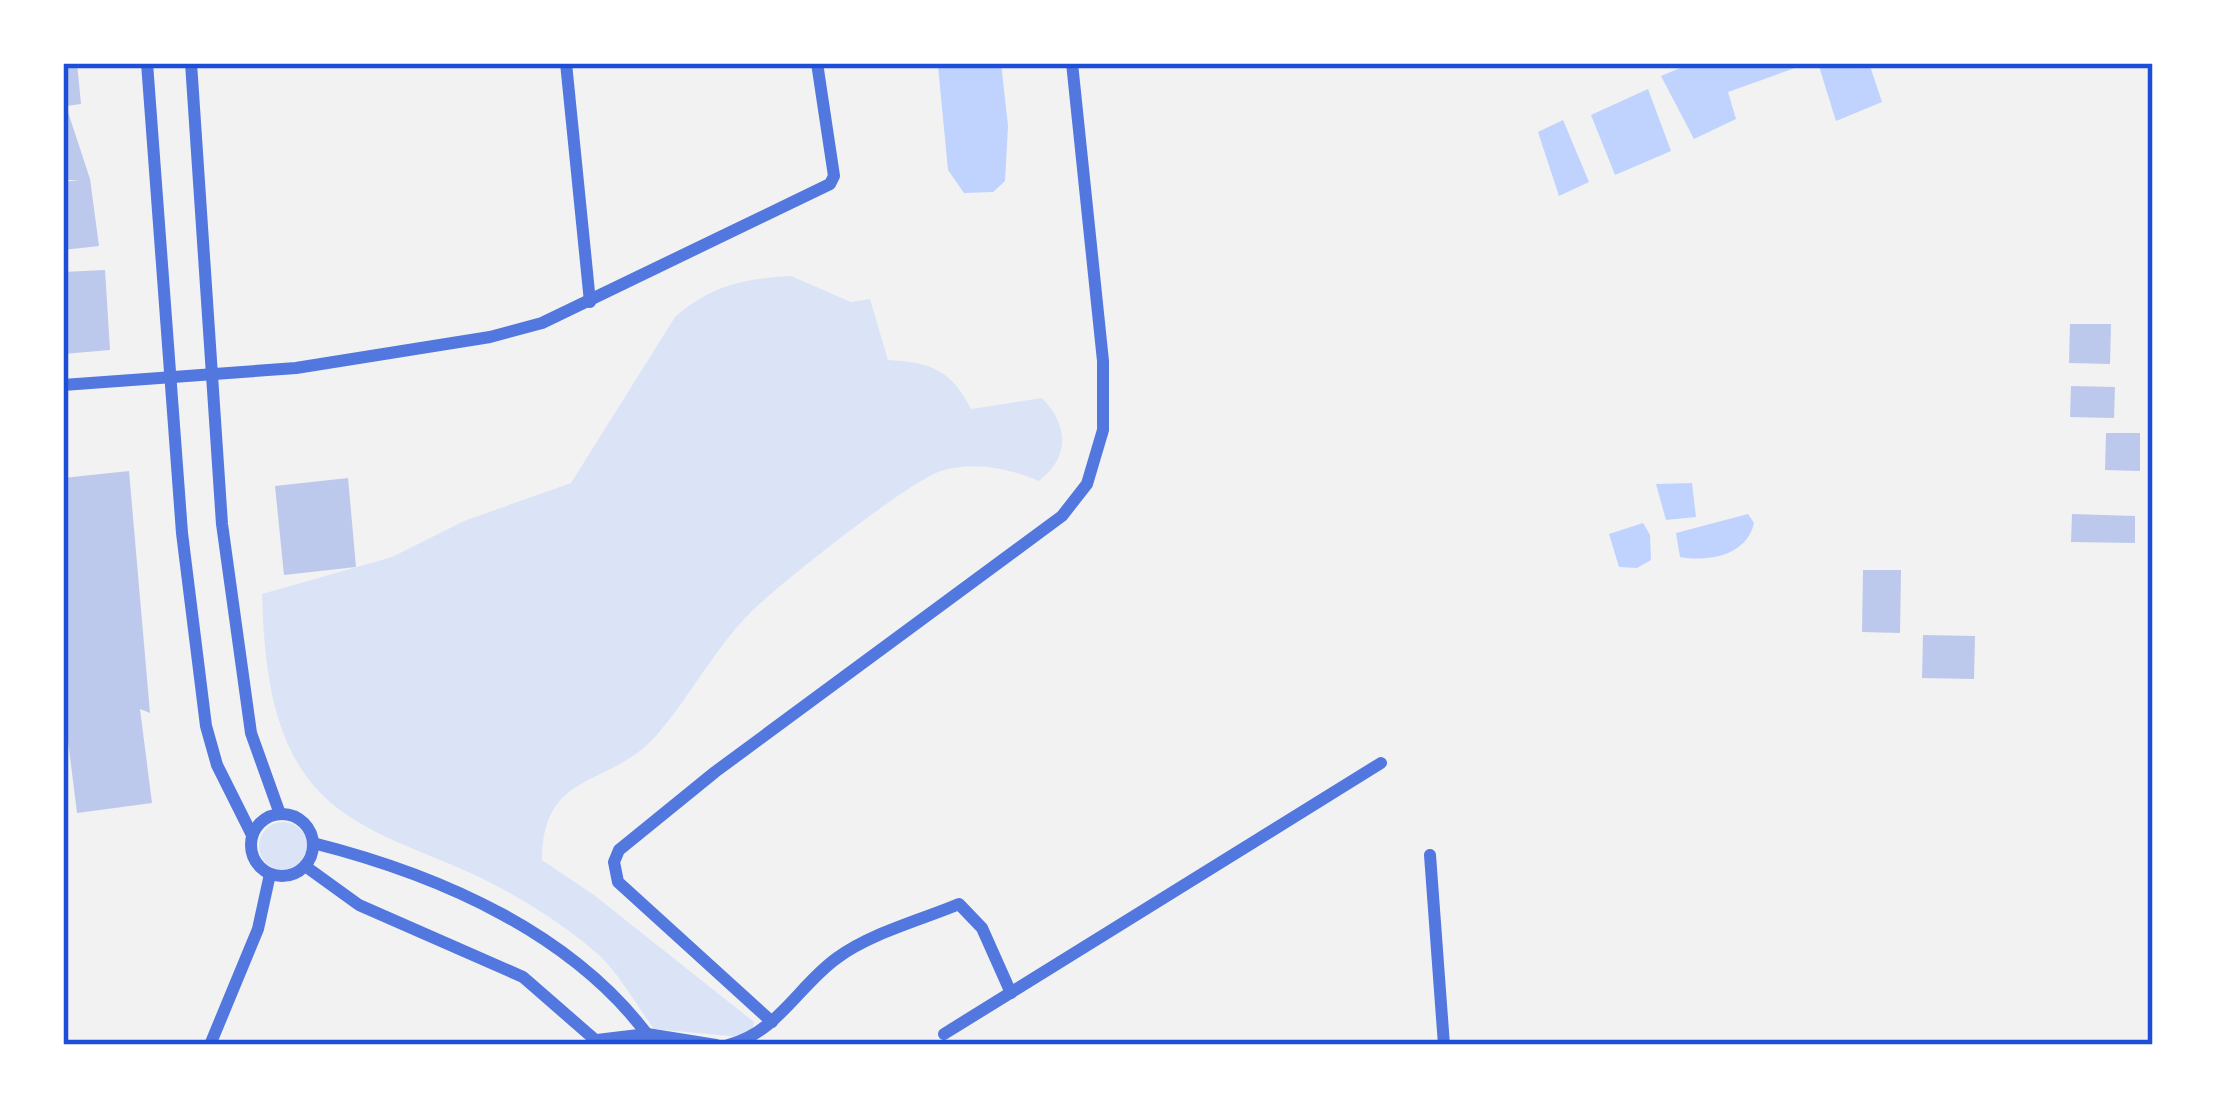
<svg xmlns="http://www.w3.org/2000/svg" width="2216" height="1108" font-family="'PT Serif',serif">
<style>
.green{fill:#dbe4f7}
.water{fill:#bfd3fe}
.building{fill:#bdc9ec}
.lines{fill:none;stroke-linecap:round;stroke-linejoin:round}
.minor{stroke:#5277de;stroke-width:12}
.neatline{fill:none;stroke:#1d4ed8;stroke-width:4.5}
</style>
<rect width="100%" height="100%" fill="#f2f2f2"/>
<g class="green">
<path d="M791 276 851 302 870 299 888 360C930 362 952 370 971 409L1042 398C1068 425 1071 456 1039 481 1008 468 974 461 941 471 909 481 778 585 751 612 714 649 690 697 656 736 608 789 543 769 542 860L594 895 754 1022 751 1038 654 1029C637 1006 620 975 599 955 564 924 517 895 475 875 422 850 353 832 314 786 270 735 264 658 262 594L392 557 464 521 571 483 675 317C712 285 743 279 791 276Z"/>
<circle cx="283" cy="846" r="24"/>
</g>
<g class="water">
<path d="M1001 63 1008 126 1005 181 993 192 964 193 948 170 938 66Z"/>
<path d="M1692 63H1809L1728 92 1736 119 1694 139 1661 76Z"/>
<path d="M1818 63H1869L1882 102 1836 121Z"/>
<path d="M1648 89 1671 151 1615 175 1591 115Z"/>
<path d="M1563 120 1589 182 1559 196 1538 132Z"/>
<path d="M1692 483 1696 517 1666 520 1656 484Z"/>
<path d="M1748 514 1754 523C1747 556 1707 562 1680 557L1676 533Z"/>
<path d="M1643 523 1650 535 1651 560 1637 568 1619 567 1609 534Z"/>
</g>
<g class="building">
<path d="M63 63H77L81 104 66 106 90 179 99 246 63 250V182L79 180H63Z"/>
<path d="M105 270 110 350 63 354V272Z"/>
<path d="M2070 324H2111L2110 364 2069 363Z"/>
<path d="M2071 386 2115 387 2114 418 2070 417Z"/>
<path d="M2106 433H2140V471L2105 470Z"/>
<path d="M129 471 150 713 140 709 152 803 77 813 63 701V478Z"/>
<path d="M348 478 356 567 284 575 275 486Z"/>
<path d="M2072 514 2135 516V543L2071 542Z"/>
<path d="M1863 570H1901L1900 633 1862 632Z"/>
<path d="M1923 635 1975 636 1974 679 1922 678Z"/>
</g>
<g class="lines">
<g class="minor">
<path d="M147 63 182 533 206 726 217 765 252 835"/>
<path d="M191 63 222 524 251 733 280 814"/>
<path d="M566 63 590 302"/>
<path d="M63 385 296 368 490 337 542 323 830 184 834 176 817 63"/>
<circle cx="282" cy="845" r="31"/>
<path d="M313 843C440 875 577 934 655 1045"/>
<path d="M1430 855 1444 1045"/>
<path d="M305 866 359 905 523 977 601 1045"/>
<path d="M772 1022 618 882 614 862 619 850 715 772 1062 516 1087 484 1103 430V361L1072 63"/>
<path d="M944 1034 1381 763"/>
<path d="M597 1040 647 1034 716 1045"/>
<path d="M210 1045 258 929 270 874"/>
<path d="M728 1045C777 1033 799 985 837 958 871 933 921 920 959 904L982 928 1011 993"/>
</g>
</g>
<rect width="2216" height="1108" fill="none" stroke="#ffffff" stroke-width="132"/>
<rect x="66" y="66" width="2084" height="976" class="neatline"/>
</svg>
